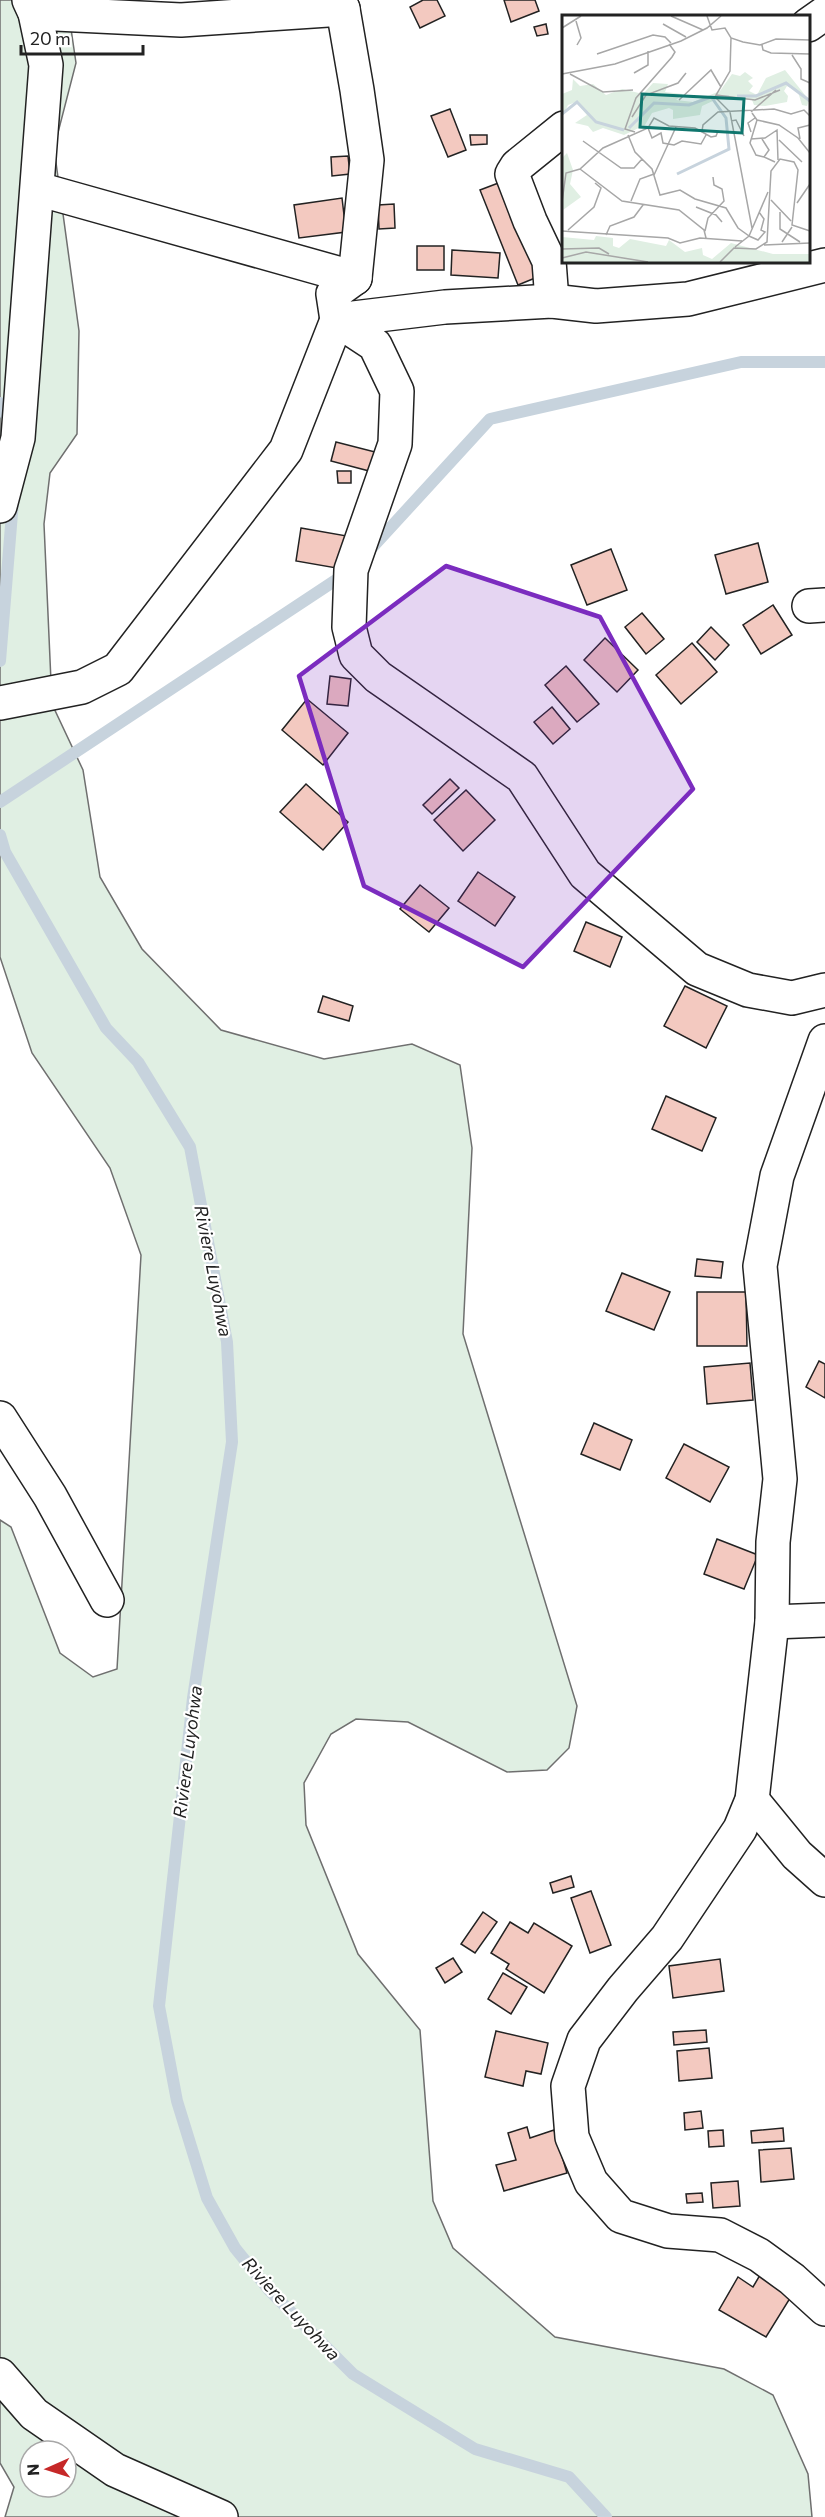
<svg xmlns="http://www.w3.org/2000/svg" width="825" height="2517" font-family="Commissioner,sans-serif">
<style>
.green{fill:#e0efe3;stroke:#6f6f6f;stroke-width:1.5;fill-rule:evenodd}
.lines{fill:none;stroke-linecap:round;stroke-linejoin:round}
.stream{stroke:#c7d3dd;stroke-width:12}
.building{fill:#f3c9c0;stroke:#222;stroke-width:1.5}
.minor-casing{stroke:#222;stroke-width:36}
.minor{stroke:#fff;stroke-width:33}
.marked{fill:#7b2cbf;fill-opacity:0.2;stroke:#7b2cbf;stroke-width:4.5;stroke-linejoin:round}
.labels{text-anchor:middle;stroke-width:4.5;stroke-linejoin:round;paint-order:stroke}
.water-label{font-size:18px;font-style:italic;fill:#222;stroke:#fff}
.inset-river{fill:none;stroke:#c7d3dd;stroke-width:3}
.inset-road{fill:none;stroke:#a7a7a7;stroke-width:1.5}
.view{fill:#0f766e;fill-opacity:0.15;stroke:#0f766e;stroke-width:3}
.inset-edge{fill:none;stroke:#222;stroke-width:3}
</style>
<rect width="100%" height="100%" fill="#fff"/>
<path class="green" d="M0 0H57L70 22 76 63 54 148 79 331 77 434 50 473 44 524 52 704 83 770 100 877 142 949 221 1030 324 1059 412 1044 460 1065 472 1148 463 1334 577 1706 569 1748 547 1770 507 1772 408 1722 356 1719 331 1734 304 1783 306 1825 358 1954 420 2030 433 2201 453 2248 555 2337 724 2369 773 2395 808 2474 812 2517H5L14 2487 0 2463V1520L11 1527 60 1653 93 1677 117 1669 141 1255 110 1168 32 1053 0 957ZM30 2451H66V2487H30Z"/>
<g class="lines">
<g class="stream">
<path d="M0 403 10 423"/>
<path d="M369 551 490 419 741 362H825"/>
<path d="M0 661 13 501"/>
<path d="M0 802 348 572"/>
<path d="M0 835 5 852 106 1028 138 1062 190 1147 227 1342 232 1442 193 1698 159 2006 177 2101 207 2198 235 2248 269 2290 353 2374 475 2449 569 2477 606 2517"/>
</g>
</g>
<g class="building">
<path d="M423 0H437L445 16 420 28 410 7Z"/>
<path d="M504 0H535L539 11 511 22Z"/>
<path d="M546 24 548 34 537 36 534 27Z"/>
<path d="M450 109 466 150 448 157 431 116Z"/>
<path d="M470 135H487V144L471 145Z"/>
<path d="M348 156 350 174 332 176 331 157Z"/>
<path d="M501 182 540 276 518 285 480 190Z"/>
<path d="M342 198 346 232 299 238 294 205Z"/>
<path d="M394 204 395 228 379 229 378 205Z"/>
<rect x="417" y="246" width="27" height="24"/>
<path d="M452 250 500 253 498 278 451 275Z"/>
<path d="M336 442 379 453 373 472 331 461Z"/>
<path d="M337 471H351V483H338Z"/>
<path d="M301 528 347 536 342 569 296 561Z"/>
<path d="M758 543 768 582 726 594 715 555Z"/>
<path d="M611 549 627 590 587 605 571 565Z"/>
<path d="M773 605 792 635 761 654 743 625Z"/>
<path d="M642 613 664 639 646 654 625 627Z"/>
<path d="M711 627 729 645 715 660 697 642Z"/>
<path d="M605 638 638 670 617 692 584 660Z"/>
<path d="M692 643 717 672 681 704 656 675Z"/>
<path d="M566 666 599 704 577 722 545 685Z"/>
<path d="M330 676 351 679 348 706 327 704Z"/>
<path d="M307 699 348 733 323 765 282 730Z"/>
<path d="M552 707 570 729 553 744 534 722Z"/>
<path d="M450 779 459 788 432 814 423 805Z"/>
<path d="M306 784 348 822 323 850 280 812Z"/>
<path d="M466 790 495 820 463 851 434 820Z"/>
<path d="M478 872 515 897 495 926 458 901Z"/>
<path d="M420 885 449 908 429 932 400 909Z"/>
<path d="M586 922 622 937 610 967 574 951Z"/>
<path d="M685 986 727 1006 706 1048 664 1026Z"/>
<path d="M323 996 353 1006 349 1021 318 1012Z"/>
<path d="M666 1096 716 1118 702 1151 652 1129Z"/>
<path d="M697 1259 723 1262 721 1278 695 1276Z"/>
<path d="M622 1273 670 1292 654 1330 606 1311Z"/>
<path d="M697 1292H746L747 1346H697Z"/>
<path d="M819 1361 825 1364V1398L806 1387Z"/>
<path d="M750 1363 753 1400 707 1404 704 1367Z"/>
<path d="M594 1423 632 1440 620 1470 581 1454Z"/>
<path d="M684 1444 729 1467 710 1502 666 1478Z"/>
<path d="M717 1539 758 1555 744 1589 704 1574Z"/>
<path d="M571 1876 574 1887 553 1893 550 1883Z"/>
<path d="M591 1891 611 1945 590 1953 571 1898Z"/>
<path d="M483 1912 497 1922 475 1953 461 1944Z"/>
<path d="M510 1922 528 1933 534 1923 572 1946 544 1993 506 1969 509 1964 491 1953Z"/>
<path d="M453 1958 462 1972 445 1983 436 1968Z"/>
<path d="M720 1959 724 1991 673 1998 669 1966Z"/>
<path d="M503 1973 527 1987 511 2014 488 1999Z"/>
<path d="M706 2030 707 2042 674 2045 673 2032Z"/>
<path d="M496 2031 548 2043 541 2074 526 2071 523 2086 485 2077Z"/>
<path d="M709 2048 712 2078 679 2081 677 2051Z"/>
<path d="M701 2111 703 2128 685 2130 684 2113Z"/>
<path d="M527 2127 530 2138 554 2130 567 2173 504 2191 496 2165 516 2160 508 2133Z"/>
<path d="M783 2128 784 2141 752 2143 751 2131Z"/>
<path d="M723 2130 724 2146 709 2147 708 2131Z"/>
<path d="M791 2148 794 2179 761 2182 759 2150Z"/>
<path d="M738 2181 740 2206 713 2208 711 2183Z"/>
<path d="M702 2193 703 2202 687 2203 686 2194Z"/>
<path d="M760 2275 792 2295 766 2337 719 2310 738 2277 753 2287Z"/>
</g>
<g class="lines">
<defs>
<g id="minor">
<path d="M339 0 343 9 357 90 367 160 355 278 333 294 337 320 375 345 397 391 395 444 351 570 349 627 356 655 378 677 522 777 585 874 697 969 748 990 792 998 825 990"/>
<path d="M35 13 181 20 343 9"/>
<path d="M808 25 825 13"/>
<path d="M38 189 355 278"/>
<path d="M552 301 549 261 530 221 512 174 517 166 564 128"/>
<path d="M0 506 18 438 46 65 35 13 29 0"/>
<path d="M809 606 825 605"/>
<path d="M0 703 82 687 118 669 286 450 337 320 445 307 552 301 596 306 688 299 825 265"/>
<path d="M825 1041 777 1176 760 1266 780 1479 773 1542 772 1622 752 1800 740 1829 667 1938 623 1989 584 2040 568 2086 572 2137 591 2182 621 2216 668 2231 720 2235 759 2255 792 2279 825 2309"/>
<path d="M0 1418 50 1496 107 1600"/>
<path d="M772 1622 825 1620"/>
<path d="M752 1800 797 1855 825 1880"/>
<path d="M0 2375 34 2414 115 2470 221 2517"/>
</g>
</defs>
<use href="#minor" class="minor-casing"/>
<use href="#minor" class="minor"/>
</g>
<path class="marked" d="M446 566 600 617 693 789 523 967 364 886 299 676Z"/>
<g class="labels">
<g class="water-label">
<text transform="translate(213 1271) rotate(79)" y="6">Riviere Luyohwa</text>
<text transform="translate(188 1752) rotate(-83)" y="6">Riviere Luyohwa</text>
<text transform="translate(291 2309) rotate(47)" y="6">Riviere Luyohwa</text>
</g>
</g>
<g transform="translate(562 15)">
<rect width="248" height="248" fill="#fff"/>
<path d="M223 55 247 85 245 91 240 90 236 77 225 71 222 76 226 81 225 87 203 91 192 90 190 85H153L140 91 138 100 111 104V95L107 93 90 98 83 110 62 120 41 113 31 117 26 111 13 108 25 100 14 87 6 90 0 102V79L10 75 11 64 18 71 31 69 44 80 60 74 81 79 91 68 106 69 103 77 121 79 114 85 131 87 158 76 170 59 178 61 183 57 191 63 186 66 191 71 187 76 195 80 204 63ZM5 138 11 155 8 169 19 182 1 195 0 143ZM34 221 51 223V231L57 233 68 224 104 231 107 225 123 237 140 233 141 240 150 244 169 228 211 239H248L247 247H0V222L32 225Z" fill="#e0efe3"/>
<path class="inset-river" d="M175 81H194L224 68 248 86M0 99 15 87 34 107 62 115M67 113 92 88 127 90 149 82H167M115 159 167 134 164 103 150 83"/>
<path class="inset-road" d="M109 1 141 15M145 1 150 15 163 13 169 23 181 27 198 30 214 24 248 25M14 6 19 23 15 30M101 9 124 22M0 13 19 1M169 23 168 56 153 82 168 97 190 213M200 30 201 35 209 38 248 39M35 39 91 20 103 22 109 28M230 40 239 54V64L248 68M72 58 86 50V36M0 59 53 49 119 26 145 13 159 1M8 59 41 77 71 75M154 80 193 85 218 75M117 85 149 55 159 72M189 97 214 75M190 98 195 105 217 110 236 123 248 138M70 102 84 80 116 68 124 58M195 105 188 128 194 140 202 142M169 106 174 105 182 121M86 113 90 123 99 118 101 128 112 130 120 126 139 129 144 120M140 116 141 110 156 97 212 94 229 99 242 95 248 101M73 117 63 114 74 83 110 42 113 37 107 29M189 117 186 108 193 103M66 120 73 137 90 154 98 180 118 175 133 184 164 193 176 213 187 221 173 232M189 124 203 123 215 115 216 145M200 124 207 135 202 142 213 147M238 124 236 113 248 110M217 125 240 147M21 126 59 153H72L80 144M18 154 60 186 117 195 142 215 144 223M92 160 114 112M209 185 229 206M69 186 78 164 92 159M0 187 4 158 18 154 41 133 86 113 92 103 107 111 133 113 149 122 154 121 156 116M235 188 248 169M134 192 154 200 160 207M197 197 202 204 199 215 203 217 196 225 187 221 206 177M218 197V214L238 227M6 215 32 192 39 173 33 168M0 216 106 223 118 228 138 223 180 226M143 216 146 203 162 186 160 174 152 170 151 162M44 220 48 211 72 202 81 190M220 227 230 212M202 230 248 228M0 234 37 233 47 239M0 243 24 237 86 247M158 247 172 233 194 234 205 227 209 156 218 144 232 147 236 155 230 210 248 216"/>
<path class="view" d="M80 79 182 84 180 118 78 112Z"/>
<rect width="248" height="248" class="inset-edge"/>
</g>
<g transform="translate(48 2469) rotate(267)"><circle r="28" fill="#ffffff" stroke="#a7a7a7" stroke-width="1.5"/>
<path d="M0-4.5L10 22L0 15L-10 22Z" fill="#c62828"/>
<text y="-9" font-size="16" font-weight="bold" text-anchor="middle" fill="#222222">N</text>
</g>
<path d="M21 45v9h122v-9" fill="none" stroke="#222222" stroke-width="3"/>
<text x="30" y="45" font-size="18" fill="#222222" stroke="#ffffff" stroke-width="4.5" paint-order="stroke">20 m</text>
</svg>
